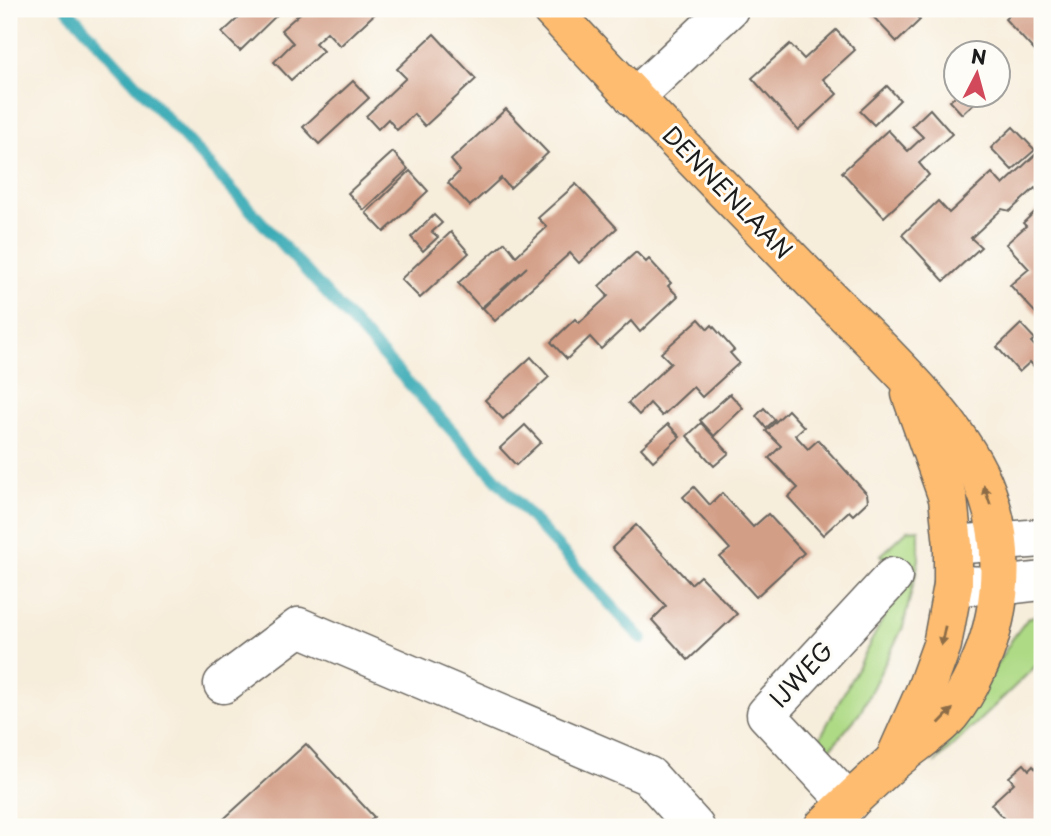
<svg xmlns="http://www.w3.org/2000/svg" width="1051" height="836" font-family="'Playpen Sans',sans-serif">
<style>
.grass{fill:#aeda85;stroke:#657b50;stroke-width:2}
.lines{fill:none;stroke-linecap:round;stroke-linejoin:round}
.stream{stroke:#3aabb6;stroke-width:12}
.building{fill:#d39e86}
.minor-casing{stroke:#69655f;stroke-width:41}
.major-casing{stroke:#69655f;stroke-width:41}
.minor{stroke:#fff;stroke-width:38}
.major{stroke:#fdbc70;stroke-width:38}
.oneway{fill:#8c6c46}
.labels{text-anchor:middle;stroke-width:6;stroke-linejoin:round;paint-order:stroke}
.street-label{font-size:24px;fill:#1c1c1c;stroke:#fdfcf7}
</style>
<rect width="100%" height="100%" fill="#fdfcf7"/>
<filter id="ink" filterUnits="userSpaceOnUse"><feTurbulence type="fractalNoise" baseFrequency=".0143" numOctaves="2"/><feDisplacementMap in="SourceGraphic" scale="14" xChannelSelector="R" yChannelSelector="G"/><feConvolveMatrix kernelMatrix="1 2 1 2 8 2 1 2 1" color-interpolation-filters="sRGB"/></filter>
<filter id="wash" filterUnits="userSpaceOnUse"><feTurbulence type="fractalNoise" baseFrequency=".00686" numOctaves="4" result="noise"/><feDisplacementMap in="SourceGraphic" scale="28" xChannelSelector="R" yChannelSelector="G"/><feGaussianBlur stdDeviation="1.57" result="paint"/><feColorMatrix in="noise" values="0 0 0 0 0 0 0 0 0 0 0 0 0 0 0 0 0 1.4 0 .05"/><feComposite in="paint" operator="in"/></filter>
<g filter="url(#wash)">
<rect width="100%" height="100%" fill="#f7eddb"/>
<g class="grass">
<path d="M919 529V560L903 627 860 713 825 755 820 738 903 581 881 555 908 530Z"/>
<path d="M1042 613V660L934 764 980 699 993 670 1013 638 1028 618Z"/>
</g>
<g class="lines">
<path class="stream" d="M67 9 642 639"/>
</g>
<g id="blocks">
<g class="building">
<path d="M248 9H283L240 51 222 33Z"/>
<path d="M305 9H380L340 46 327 32 315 43 323 51 291 80 274 62 293 43 281 30Z"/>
<path d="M866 9H909L920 20 897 42Z"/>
<path d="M1016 9H1042V59L1005 19Z"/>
<path d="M836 30 855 50 823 79 837 94 798 130 752 78 790 44 804 59Z"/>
<path d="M434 34 476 79 425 126 414 114 397 130 388 119 378 129 366 116 406 78 397 69Z"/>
<path d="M353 81 369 98 319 144 303 127Z"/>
<path d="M887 86 900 100 874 125 860 111Z"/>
<path d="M957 94H984L962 114 950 101Z"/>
<path d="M506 109 548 153 510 188 501 178 470 206 448 183 460 171 451 160Z"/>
<path d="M930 109 952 134 919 163 929 175 884 217 842 172 888 130 908 151 923 137 912 126Z"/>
<path d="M1013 127 1035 150 1012 170 991 148Z"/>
<path d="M393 152 408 169 364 210 348 193Z"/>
<path d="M1038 152 1042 157V196L1035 188 1010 211 1002 209 971 238 981 247 944 281 902 235 938 201 949 213 992 173 1003 185Z"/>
<path d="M410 171 428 191 384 232 366 213Z"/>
<path d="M576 184 617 228 579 263 570 253 495 321 483 308 527 267 481 308 458 283 505 242 516 256 547 227 538 218Z"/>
<path d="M1042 205V320L1010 285 1029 269 1006 244 1026 226 1023 223Z"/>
<path d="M434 215 442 223 432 232 438 237 423 251 411 237Z"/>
<path d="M451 232 469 253 420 298 401 279Z"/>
<path d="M636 252 646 262 649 259 671 283 668 286 678 296 640 332 631 321 601 349 590 337 567 359 551 342 575 319 579 323 608 296 599 286Z"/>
<path d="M699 319 708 329 712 325 734 350 730 353 739 363 702 397 693 387 662 416 650 403 639 415 628 403 671 363 661 353Z"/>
<path d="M1021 324 1035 339 1031 342 1039 351 1042 347V375L1030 362 1019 372 997 347Z"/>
<path d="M531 357 549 377 503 419 485 400Z"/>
<path d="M730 394 743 408 714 436 700 420Z"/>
<path d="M764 408 775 420 766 428 756 416Z"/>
<path d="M788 410 804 427 795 435 808 449 818 440 867 494 868 501 853 515 849 511 823 535 788 497 798 488 769 458 781 446 766 431Z"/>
<path d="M701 423 729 453 714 466 687 436Z"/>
<path d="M668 424 680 437 653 461 641 448Z"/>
<path d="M525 425 541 442 516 465 500 448Z"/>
<path d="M694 487 710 505 722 493 753 527 768 514 804 553 756 597 720 557 730 549 683 497Z"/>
<path d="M636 525 691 584 700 576 737 614 688 660 652 620 666 606 612 548Z"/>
<path d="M306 744 374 817 362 827H215Z"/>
<path d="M1024 764 1029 770 1033 766 1042 776V827H1011L991 804 1014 783 1009 777Z"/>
</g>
</g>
</g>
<g filter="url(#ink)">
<use href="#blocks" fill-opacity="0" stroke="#69655f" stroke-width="2"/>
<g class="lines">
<defs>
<g id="minor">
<path d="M634 98 729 9"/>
<path d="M953 545 1042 538"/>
<path d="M953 585 999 586 1042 581"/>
<path d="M223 684 299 627 649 776 695 827"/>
<path d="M849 803 766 714 893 577"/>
</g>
<g id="major">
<path d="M551 9C639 104 730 196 820 289 873 343 954 414 983 483 1008 543 1004 616 975 674 969 687 959 704 950 715 934 733 911 746 893 762 869 783 846 805 823 827"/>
<path d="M897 754 926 689 942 645 953 585V545L948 498 911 394"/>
</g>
</defs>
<use href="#minor" class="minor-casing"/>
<use href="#major" class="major-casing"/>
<use href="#minor" class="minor"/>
<use href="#major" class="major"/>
</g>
<defs><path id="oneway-solid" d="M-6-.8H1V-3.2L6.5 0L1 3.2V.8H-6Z" transform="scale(1.75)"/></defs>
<g class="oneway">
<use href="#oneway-solid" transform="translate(987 495) rotate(-109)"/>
<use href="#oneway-solid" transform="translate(943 636) rotate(102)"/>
<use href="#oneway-solid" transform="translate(946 716) rotate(-46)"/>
</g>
</g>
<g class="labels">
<g class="street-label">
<text transform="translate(727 193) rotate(46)" y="8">DENNENLAAN</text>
<text transform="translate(802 675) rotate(-47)" y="8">IJWEG</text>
</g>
</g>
<rect width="1051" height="836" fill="none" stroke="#fdfcf7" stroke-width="35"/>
<g transform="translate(977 74) rotate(6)"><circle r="33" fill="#fdfcf7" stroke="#a3a29f" stroke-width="2"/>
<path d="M0-5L12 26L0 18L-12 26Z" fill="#d1495b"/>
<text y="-10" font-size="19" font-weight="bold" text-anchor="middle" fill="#1c1c1c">N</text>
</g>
</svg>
